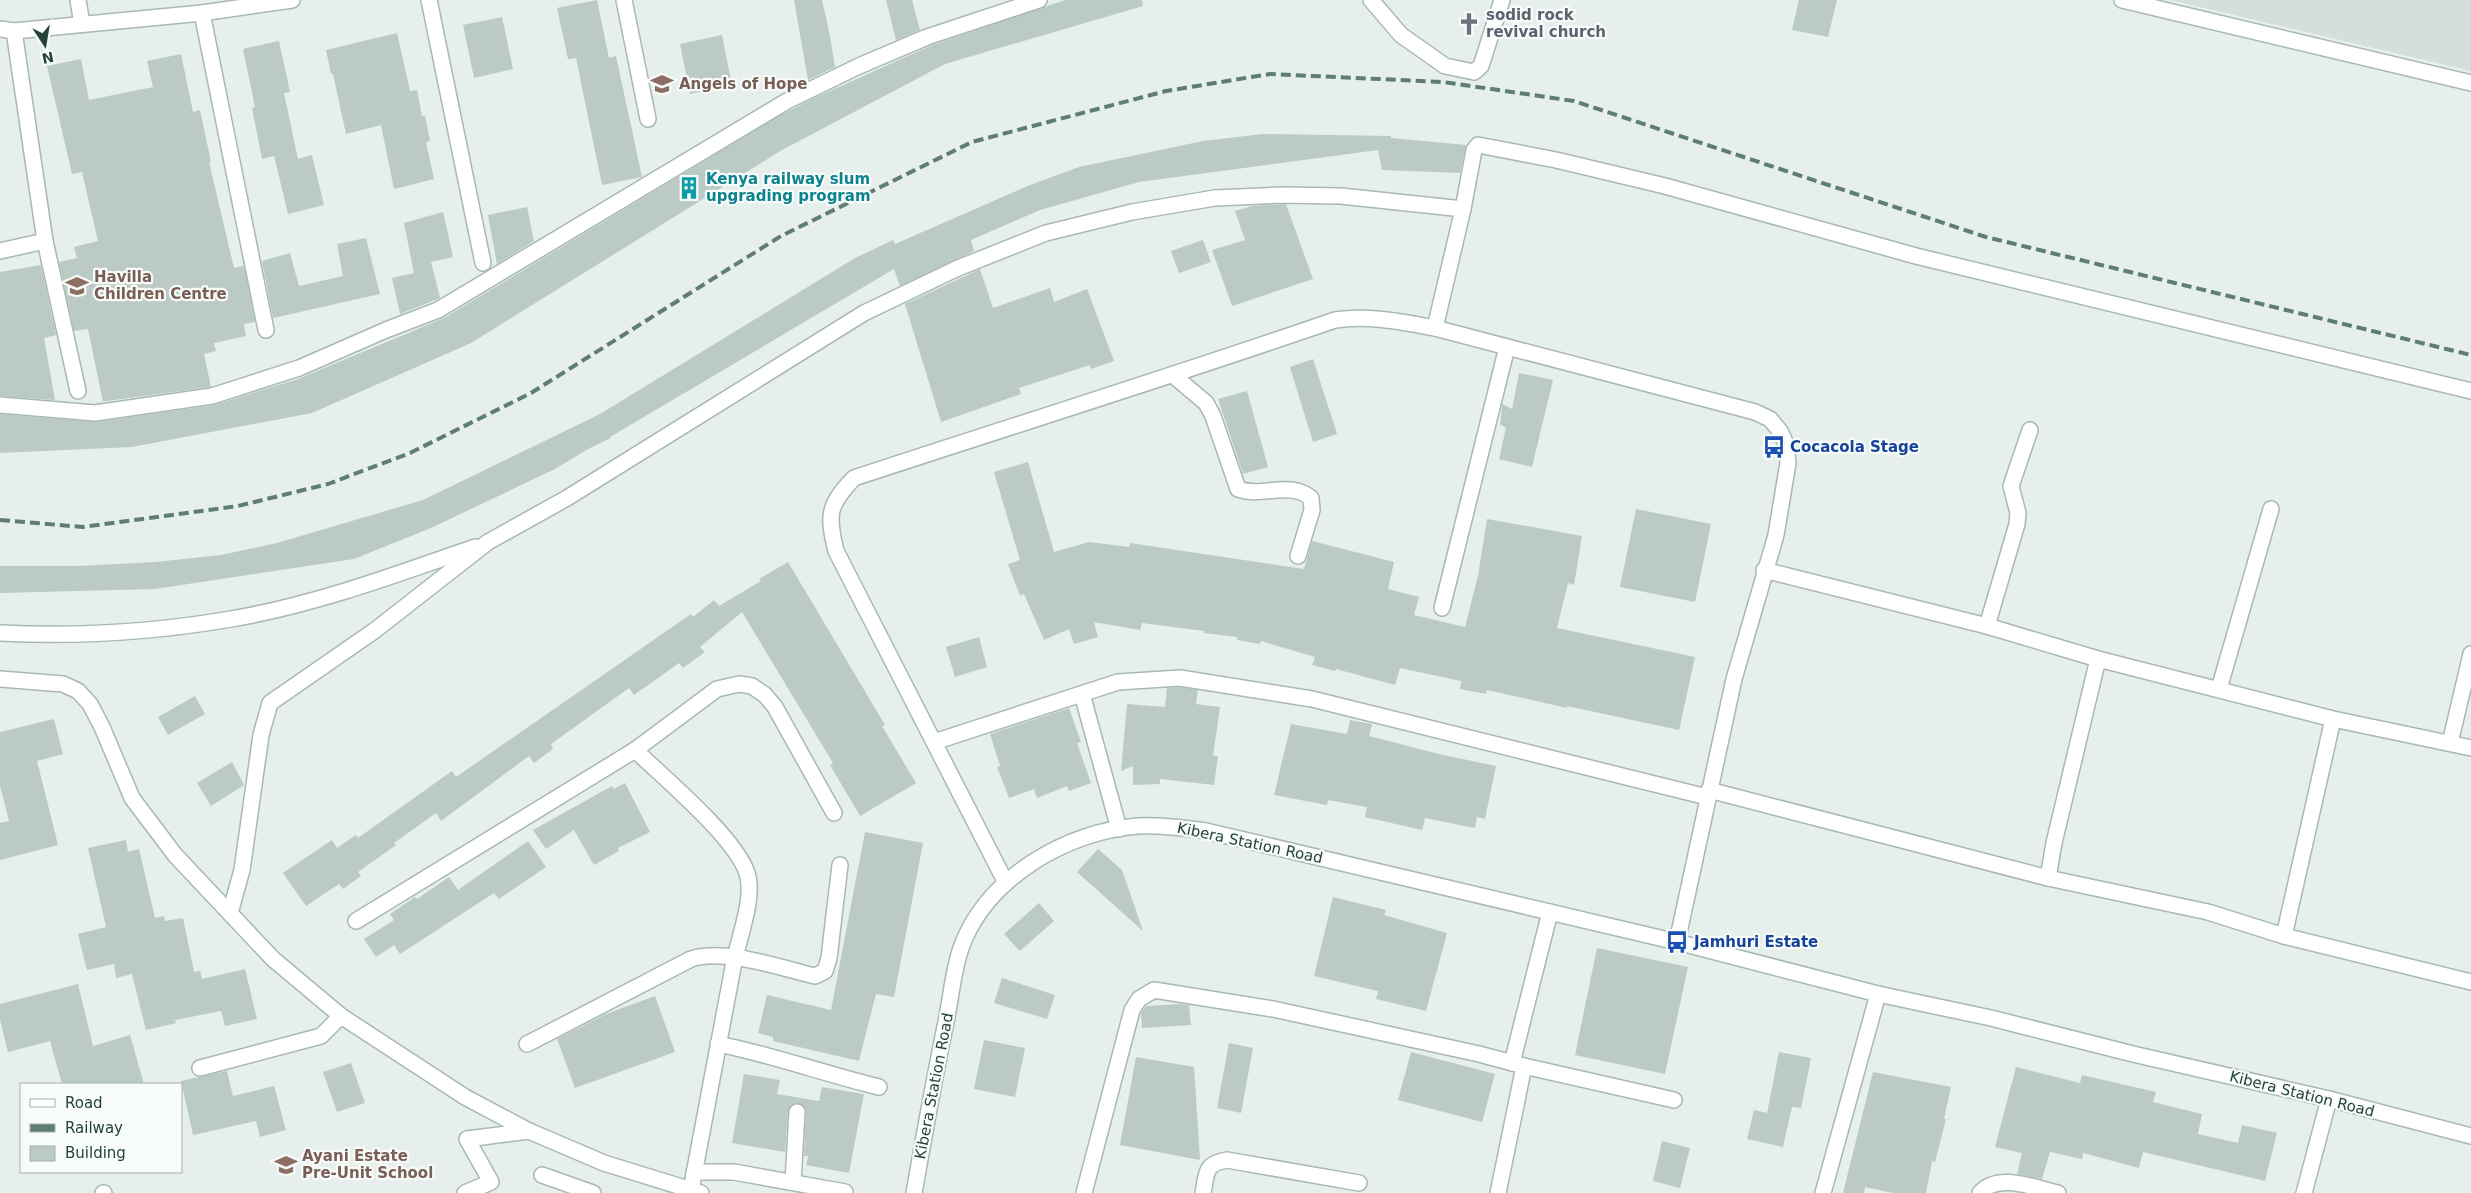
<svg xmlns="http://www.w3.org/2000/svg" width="2471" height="1193" font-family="'DejaVu Sans',sans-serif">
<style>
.built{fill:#d4dfda}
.building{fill:#bbcac4}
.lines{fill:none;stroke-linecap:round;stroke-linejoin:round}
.minor-casing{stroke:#a8b8b2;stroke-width:18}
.minor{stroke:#fff;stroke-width:15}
.rail{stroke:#5f7d75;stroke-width:4;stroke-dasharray:10 5;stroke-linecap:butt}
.labels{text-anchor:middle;stroke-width:4.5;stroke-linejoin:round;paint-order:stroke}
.worship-label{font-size:15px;font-weight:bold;fill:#5b616d;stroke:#f7fbf9;text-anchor:start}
.education-label{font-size:15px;font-weight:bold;fill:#785e54;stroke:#f7fbf9;text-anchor:start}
.culture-label{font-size:15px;font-weight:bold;fill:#0d838f;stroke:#f7fbf9;text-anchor:start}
.transit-label{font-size:15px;font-weight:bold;fill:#164399;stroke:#f7fbf9;text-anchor:start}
.street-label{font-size:15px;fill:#24423a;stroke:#f7fbf9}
</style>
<rect width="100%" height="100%" fill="#e6efeb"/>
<path class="built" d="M2170 0H2471V71Z"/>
<g class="building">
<path d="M597 0 609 58 616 56 642 177 602 185 576 58 568 59 557 8Z"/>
<path d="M794 0H822L830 36 835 67 808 80Z"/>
<path d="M886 0H912L920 30 896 40Z"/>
<path d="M1065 0H1142L1143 6 945 64 782 150 471 343 312 413 132 447 0 453V414L96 422 214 405 298 379 444 318 779 116 812 99 930 46Z"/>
<path d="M1799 0H1837L1828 37 1792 30Z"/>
<path d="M502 17 513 69 474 78 463 25Z"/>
<path d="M397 33 410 91 417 90 422 116H425L430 141 426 142 434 179 394 189 381 125 346 134 333 74H331L326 50Z"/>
<path d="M722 35 732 85 690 94 680 44Z"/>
<path d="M279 41 290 92 284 93 298 159 312 155 324 205 288 214 274 156 262 159 252 108 255 107 243 49Z"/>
<path d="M181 54 193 112 200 110 211 162H209L234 268 244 266 255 322 244 324 246 336 214 343 216 351 204 354 211 387 92 403 103 402 88 329 74 331 59 262 77 258 74 247 98 241 82 172 72 174 47 66 81 59 89 100 153 87 147 61Z"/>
<path d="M1263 134 1391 136V138L1466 145 1460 173 1382 170 1378 150 1139 182 1040 210 971 240 974 251 900 286 894 269 610 437 611 438 590 448 555 469 431 528 354 559 155 589 0 593V566H78L156 562 221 555 277 543 423 500 600 414 855 258 893 240 895 244 1030 185 1079 167 1203 141Z"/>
<path d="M1286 204 1313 279 1232 306 1212 250 1245 240 1235 211 1252 206Z"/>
<path d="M527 207 534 241 497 264 488 215Z"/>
<path d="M443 212 453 257 431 262 440 298 400 314 392 278 414 273 404 223Z"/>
<path d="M366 238 380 294 273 318 262 261 290 253 299 286 343 276 337 244Z"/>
<path d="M1203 240 1211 262 1179 273 1171 251Z"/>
<path d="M41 265 56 335 44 338 55 400 0 396V272Z"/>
<path d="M980 269 993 308 1050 288 1054 302 1087 289 1114 361 1091 369 1090 365 1019 388 1021 394 941 422 905 304Z"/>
<path d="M1313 359 1337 434 1313 442 1290 367Z"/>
<path d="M1519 373 1553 380 1532 467 1499 459 1506 428 1500 424 1502 408V404L1512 409Z"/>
<path d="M1247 391 1268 467 1243 474 1218 399Z"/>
<path d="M1028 462 1054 552 1089 542 1129 547 1130 543 1304 569 1312 541 1394 562 1388 589 1419 597 1414 615 1465 627 1478 576 1487 519 1582 536 1574 585 1568 583 1557 628 1695 657 1679 730 1567 706V708L1487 690 1486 694 1460 689 1461 681 1400 668 1395 685 1336 669 1335 671 1312 665 1315 657 1261 641 1260 644 1237 640V637L1204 633V631L1142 623 1140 630 1094 622 1098 637 1074 644 1069 629 1044 640 1024 594 1020 596 1008 564 1020 560 994 472Z"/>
<path d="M1636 509 1711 524 1695 602 1620 587Z"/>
<path d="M788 562 885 725 882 726 916 783 860 816 830 765 833 763 742 612 700 647 705 652 683 668 679 663 634 695 629 688 551 744 553 749 534 763 529 756 441 821 436 813 394 843 396 845 358 872 361 876 343 889 339 884 306 906 283 873 332 840 337 848 356 835 358 838 452 771 456 777 691 614 693 617 714 600 719 606 761 581 759 579Z"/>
<path d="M979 637 987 667 955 677 946 647Z"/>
<path d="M1180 687 1198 690 1196 704 1220 707 1213 756H1218L1214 785 1160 779V784L1133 785V766L1121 771 1127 704 1165 707 1167 688Z"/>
<path d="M195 696 205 714 168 735 158 717Z"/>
<path d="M1069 708 1081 742 1077 743 1091 783 1069 791 1067 786 1037 798 1034 789 1009 798 997 767 1000 766 990 734Z"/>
<path d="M54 719 63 754 37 761 58 845 0 860V823L9 821 0 786V732Z"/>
<path d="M1350 720 1372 724 1369 736 1439 754 1496 766 1485 819 1477 817 1475 828 1425 818 1422 830 1365 817 1367 807 1328 800 1327 805 1274 795 1291 724 1347 734Z"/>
<path d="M232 762 244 785 211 806 197 783Z"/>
<path d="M625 783 650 832 618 848 619 851 594 865 574 830 546 849 533 830 612 786 614 789Z"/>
<path d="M865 832 923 843 894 997 876 994 859 1061 773 1041V1037L758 1033 767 995 831 1010Z"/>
<path d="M126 840 128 852 139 849 155 918 164 916 165 921 183 918 194 972 200 971 202 979 245 969 257 1019 225 1026 221 1011 175 1020 176 1023 146 1030 132 974 116 978 114 964 87 970 78 934 106 927 88 848Z"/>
<path d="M528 841 546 867 499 899 494 893 400 954 394 945 376 957 364 939 394 920 390 914 415 897 417 899 449 877 458 890Z"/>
<path d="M1098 849 1122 870 1143 931 1077 872Z"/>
<path d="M1333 897 1386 910 1384 915 1447 933 1426 1011 1376 999 1378 991 1314 976Z"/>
<path d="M1039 903 1054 921 1020 951 1004 934Z"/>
<path d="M1597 948 1688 967 1665 1074 1575 1055Z"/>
<path d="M1002 978 1055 995 1047 1019 994 1003Z"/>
<path d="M78 984 93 1046 130 1035 144 1084H62L50 1041 8 1052 0 1020V1004Z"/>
<path d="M655 996 675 1052 575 1088 557 1039 606 1014Z"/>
<path d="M1180 1004 1189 1005 1191 1025 1142 1028 1141 1013 1146 1006Z"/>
<path d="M984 1040 1025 1048 1015 1097 974 1089Z"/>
<path d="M1229 1043 1253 1048 1241 1113 1217 1108Z"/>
<path d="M1411 1052 1495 1074 1482 1122 1398 1100Z"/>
<path d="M1779 1052 1811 1058 1801 1108 1792 1107 1783 1147 1747 1139 1754 1110 1767 1113Z"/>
<path d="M1136 1057 1194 1067 1200 1160 1120 1145Z"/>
<path d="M351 1063 365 1103 337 1112 323 1072Z"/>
<path d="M2016 1067 2080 1083 2082 1075 2156 1092 2153 1102 2202 1114 2198 1134 2238 1143 2242 1125 2277 1133 2265 1181 2143 1152 2139 1168 2083 1153 2082 1159 2050 1152 2042 1179 2017 1174 2022 1153 1995 1147Z"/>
<path d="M227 1071 233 1096 274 1086 286 1130 260 1137 256 1121 193 1135 181 1081Z"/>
<path d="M1873 1072 1951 1087 1944 1119H1946L1935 1162 1932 1161 1926 1193H1893L1865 1187 1864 1193H1843Z"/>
<path d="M744 1074 780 1080 777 1094 819 1101 822 1087 864 1094 849 1173 806 1165 808 1156H804L806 1112 805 1107 798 1103 792 1104 788 1111 785 1152 732 1143Z"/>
<path d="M1662 1141 1690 1148 1680 1188 1653 1181Z"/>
</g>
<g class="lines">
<defs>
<g id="minor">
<path d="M78 0 82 24"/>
<path d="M429 0 483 263"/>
<path d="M624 0 648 119"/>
<path d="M1371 0 1401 35 1445 66 1474 72 1481 66 1502 0"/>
<path d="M2122 0 2471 83"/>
<path d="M202 13 266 330"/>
<path d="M0 29 14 31 202 13 292 0"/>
<path d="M14 31 45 241 78 391"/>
<path d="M1463 209 1474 150 1478 145 1556 160 1665 186 1916 256 2471 391"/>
<path d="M0 251 45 241"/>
<path d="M1174 376 1206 403 1213 416 1238 489C1263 498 1289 480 1311 498L1312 510 1298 556"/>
<path d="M0 405 95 413 212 396 299 368 386 330 438 310 787 101 859 66 927 37 1039 0"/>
<path d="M1764 570 1987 626 2098 659 2333 719 2471 748"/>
<path d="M1442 608 1507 347"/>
<path d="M1987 626 2017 524 2018 513 2011 486 2030 430"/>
<path d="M0 633C77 637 155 632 231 619 314 605 395 575 475 547"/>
<path d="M0 679 63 684 78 691 90 704 102 727 132 798 175 855 273 959 341 1016 465 1097 529 1131 604 1163 701 1193"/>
<path d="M2219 689 2271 509"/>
<path d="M1082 694 1119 829"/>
<path d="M934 742 1118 682 1180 678 1312 699 1707 797"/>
<path d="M2450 743 2471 654"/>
<path d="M635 750C664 778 735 837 747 873 755 897 739 937 734 962 720 1038 706 1114 691 1190"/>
<path d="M1709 790 2048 878 2208 912 2284 936 2471 982"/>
<path d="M2048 878 2054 843 2098 659"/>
<path d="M1006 883 836 551C827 515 828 505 854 478 1015 425 1176 375 1335 320 1370 315 1401 322 1435 328L1755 412 1770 419 1780 431 1786 444 1788 463 1776 535 1734 679 1677 942"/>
<path d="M230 913 242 870 261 735 270 703 374 631 488 542 567 498 864 313 958 268 1046 233 1132 212 1215 198 1283 195 1341 196 1463 209 1435 328"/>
<path d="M356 921 635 750 717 689 739 684 752 686 765 695 775 707 834 813"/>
<path d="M2284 936 2333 719"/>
<path d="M527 1044 691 959C724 948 781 968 815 976L825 971 829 958 840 865"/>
<path d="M718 1044C773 1055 825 1074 879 1087"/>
<path d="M1512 1063 1550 912"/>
<path d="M200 1068 321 1036 341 1016"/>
<path d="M694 1172H734L845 1192"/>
<path d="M542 1175 593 1193"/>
<path d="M793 1182 797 1112"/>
<path d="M103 1193H104"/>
<path d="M465 1193 491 1182 467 1139 529 1131"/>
<path d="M914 1193C924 1136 934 1079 946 1022 951 998 953 971 961 948 986 878 1067 831 1138 826 1161 825 1184 828 1206 831L1677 942 1878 994 1991 1018 2133 1054 2329 1099 2471 1136"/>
<path d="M1084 1193 1132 1010 1139 999 1154 990 1273 1009 1479 1054 1524 1066"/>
<path d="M1203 1193C1207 1173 1204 1164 1227 1160L1359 1183"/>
<path d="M1498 1193 1524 1066 1674 1100"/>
<path d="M1823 1193 1878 994"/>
<path d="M1980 1193C1998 1172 2035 1188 2058 1193"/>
<path d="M2304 1193 2329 1099"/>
</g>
</defs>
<use href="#minor" class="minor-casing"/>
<use href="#minor" class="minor"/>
<path class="rail" d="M0 520 83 527 238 506 328 484 410 453 531 393 781 236 972 142 1166 91 1270 74 1443 82 1574 101 1986 237 2471 355"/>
</g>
<defs>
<symbol id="church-bare" viewBox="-9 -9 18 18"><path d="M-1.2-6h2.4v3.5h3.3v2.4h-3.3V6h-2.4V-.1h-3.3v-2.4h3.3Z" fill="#6b7280" stroke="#f7fbf9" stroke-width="2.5" paint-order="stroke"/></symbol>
<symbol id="school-bare" viewBox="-9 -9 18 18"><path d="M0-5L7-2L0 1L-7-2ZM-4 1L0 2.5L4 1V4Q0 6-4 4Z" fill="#8d6e63" stroke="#f7fbf9" stroke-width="2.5" paint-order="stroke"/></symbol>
<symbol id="building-bare" viewBox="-9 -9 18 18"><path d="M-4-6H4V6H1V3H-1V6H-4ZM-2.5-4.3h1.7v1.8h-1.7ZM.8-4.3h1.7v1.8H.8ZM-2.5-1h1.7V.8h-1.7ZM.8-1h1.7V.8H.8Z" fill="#0f9aa8" stroke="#f7fbf9" stroke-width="2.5" paint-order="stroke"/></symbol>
<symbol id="bus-bare" viewBox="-9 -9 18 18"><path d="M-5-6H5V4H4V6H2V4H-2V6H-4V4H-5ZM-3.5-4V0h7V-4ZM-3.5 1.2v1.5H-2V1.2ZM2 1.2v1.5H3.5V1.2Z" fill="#1a4fb4" stroke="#f7fbf9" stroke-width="2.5" paint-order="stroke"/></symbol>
</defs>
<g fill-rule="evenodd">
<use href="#church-bare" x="1453" y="8" width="32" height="32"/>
<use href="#school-bare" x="646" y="68" width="32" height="32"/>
<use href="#building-bare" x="673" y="172" width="32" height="32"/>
<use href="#school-bare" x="61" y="270" width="32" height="32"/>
<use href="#bus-bare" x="1758" y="431" width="32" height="32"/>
<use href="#bus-bare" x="1661" y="926" width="32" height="32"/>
<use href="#school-bare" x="270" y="1149" width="32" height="32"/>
</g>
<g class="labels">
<g class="worship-label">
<text x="1486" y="20">sodid rock<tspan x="1486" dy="17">revival church</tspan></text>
</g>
<g class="education-label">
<text x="679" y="89">Angels of Hope</text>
<text x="94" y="282">Havilla<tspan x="94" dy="17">Children Centre</tspan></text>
<text x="302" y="1161">Ayani Estate<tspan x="302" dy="17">Pre-Unit School</tspan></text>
</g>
<g class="culture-label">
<text x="706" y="184">Kenya railway slum<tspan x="706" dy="17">upgrading program</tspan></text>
</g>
<g class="transit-label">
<text x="1790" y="452">Cocacola Stage</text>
<text x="1694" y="947">Jamhuri Estate</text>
</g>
<g class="street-label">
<text transform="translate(1250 843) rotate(12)" y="5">Kibera Station Road</text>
<text transform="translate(934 1086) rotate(-79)" y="5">Kibera Station Road</text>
<text transform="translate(2302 1094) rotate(14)" y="5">Kibera Station Road</text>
</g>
</g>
<rect x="20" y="1083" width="162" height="90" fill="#f7fbf9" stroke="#a3b1ad"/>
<rect x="30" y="1099" width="25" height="8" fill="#ffffff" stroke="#a3b1ad"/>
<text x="65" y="1108" font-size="15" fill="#24423a">Road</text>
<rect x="30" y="1124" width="25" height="8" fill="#5f7d75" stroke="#a3b1ad"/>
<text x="65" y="1133" font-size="15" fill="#24423a">Railway</text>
<rect x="30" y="1146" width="25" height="15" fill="#bbcac4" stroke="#a3b1ad"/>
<text x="65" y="1158" font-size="15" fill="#24423a">Building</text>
<g transform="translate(45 45) rotate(168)" stroke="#f7fbf9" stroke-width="4" paint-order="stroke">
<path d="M0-4L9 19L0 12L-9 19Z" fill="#24423a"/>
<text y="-8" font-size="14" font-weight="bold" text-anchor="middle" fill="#24423a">N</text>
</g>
</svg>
